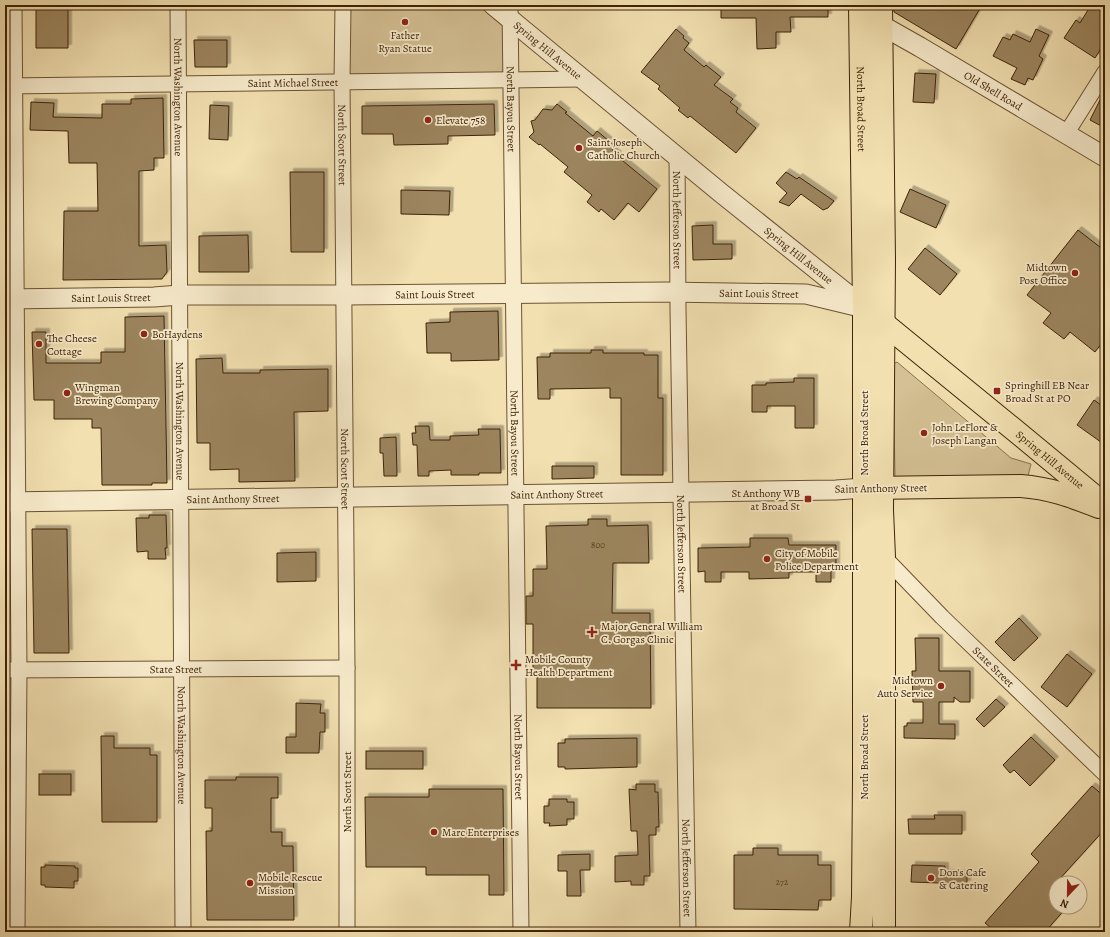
<svg xmlns="http://www.w3.org/2000/svg" width="1110" height="937" font-family="Alegreya,serif">
<style>
.green{fill:#d4c094;stroke:#8a724e}
.building{fill:#9c855f;stroke:#3f2307;filter:url(#shadow)}
.lines{fill:none;stroke-linecap:round;stroke-linejoin:round}
.minor-casing{stroke:#6c5232;stroke-width:17}
.tertiary-casing{stroke:#6c5232;stroke-width:21}
.primary-casing{stroke:#3f2307;stroke-width:24}
.minor{stroke:#f7ebcc;stroke-width:15}
.tertiary{stroke:#f7ebcc;stroke-width:19}
.primary{stroke:#f2e0b1;stroke-width:22}
.poi-dot{fill:#8f2418;stroke:#f7ebcc;stroke-width:1.5}
.labels{text-anchor:middle;stroke-width:3.5;stroke-linejoin:round;paint-order:stroke}
.number-label{font-size:9px;fill:#563c1d}
.poi-label{font-size:11px;fill:#3f2307;stroke:#f7ebcc;text-anchor:start}
.street-label{font-size:11px;fill:#3f2307;stroke:#f7ebcc}
</style>
<defs>
<filter id="shadow"><feDropShadow dx="3.5" dy="-3.5" stdDeviation="0" flood-color="#0004"/></filter>
</defs>
<rect width="100%" height="100%" fill="#f2e0b1"/>
<filter id="stains"><feTurbulence type="fractalNoise" baseFrequency=".005" numOctaves="4"/><feColorMatrix values="0 0 0 0 .2 0 0 0 0 .09 0 0 0 0 .02 0 0 0 .5 -.17"/></filter>
<radialGradient id="worn" r=".72"><stop offset=".6" stop-color="#630" stop-opacity="0"/><stop offset="1" stop-color="#630" stop-opacity=".3"/></radialGradient>
<g class="green">
<path d="M343 5H493L510 19V79L342 82Z"/>
<path d="M897 362 1011 458 1031 464 1028 476 895 478 893 364Z"/>
</g>
<g class="building">
<path d="M41 5 68 6V48H36V6Z"/>
<path d="M721 5H828V17H790L791 32H776V48L757 49 756 18H721Z"/>
<path d="M894 5H982L956 49 894 12Z"/>
<path d="M1091 5H1098L1105 9V42L1095 58 1064 38 1076 20 1080 23Z"/>
<path d="M676 29 684 36 683 38 689 43 684 50 704 67 706 65 721 77 714 85 733 99 730 102 738 108 736 112 756 128 736 153 690 116 688 118 678 110 680 108 658 89 660 86 641 72Z"/>
<path d="M1036 29 1049 35 1039 56 1043 59 1033 80 1028 78 1025 85 1011 79 1017 68 993 56 1003 37 1010 40 1013 34 1030 42Z"/>
<path d="M194 40H227V67H195Z"/>
<path d="M915 73 936 74 934 103 913 102Z"/>
<path d="M1105 90V128L1090 120Z"/>
<path d="M163 98 164 158H154V170L139 171V246L166 245 167 272 162 279 63 280 64 211H98L97 163H69L68 131 30 130 31 102 54 103 53 117 102 118V104H131V99Z"/>
<path d="M494 104 495 135 448 136V144L394 145 393 134H362V106Z"/>
<path d="M557 104 567 112 565 113 593 136 597 131 615 146 612 150 618 155 617 156 657 189 639 212 628 203 614 220 601 209 599 212 587 202 592 195 564 172 568 167 540 144 539 145 529 137 534 132 531 121 535 120 543 109 552 110Z"/>
<path d="M210 105 229 106 228 140 209 139Z"/>
<path d="M290 172H324V252H291Z"/>
<path d="M786 172 797 179 799 177 834 201 828 208 823 210 801 194 789 206 779 202 787 193 776 183Z"/>
<path d="M910 189 946 205 936 228 900 212Z"/>
<path d="M401 190 450 191 449 215 401 214Z"/>
<path d="M713 225V244H732V259L693 260 692 226Z"/>
<path d="M1078 230 1105 251V339L1095 352 1070 332 1064 339 1043 323 1051 313 1027 295Z"/>
<path d="M248 235 249 272H199V236Z"/>
<path d="M925 248 957 274 940 295 908 269Z"/>
<path d="M498 311 499 360 451 361V353H427L426 323 450 322V312Z"/>
<path d="M164 316 167 483H152V485H102L101 428H92V419H54V400H34L32 332H46V363H101V352H125V317Z"/>
<path d="M591 350H603V353H644V355H658V398H663V475H621V398H610V388L550 389V399H538L537 357H550V353H591Z"/>
<path d="M222 358 223 373H260V370L328 369V411L294 412 295 481 239 482V469L210 470V443H197L196 359Z"/>
<path d="M794 378H814V428H795V406H767V412H752V385H766V383L794 382Z"/>
<path d="M1094 400 1105 408V445L1077 425Z"/>
<path d="M415 426H429L430 440H450V436L479 435 478 429H500L501 473H479V475H451V470L429 471V476H418L417 445H413L412 433H416Z"/>
<path d="M396 437 397 476H384L383 453H380V438Z"/>
<path d="M552 466H594V478L552 479Z"/>
<path d="M149 515H166L167 548H165L166 559H148V551L137 552 136 518H149Z"/>
<path d="M588 519H607V526L648 525 649 563H613L612 613H650L651 708H537V674H533V624H526V596H533V569H547L546 526 588 525Z"/>
<path d="M32 529H67L69 653H34Z"/>
<path d="M750 538H788L789 545H836V571H831V582H816V572H789V578L749 579V572H721V582H705V571L698 572V548L750 547Z"/>
<path d="M316 552V581L277 582V553Z"/>
<path d="M1019 618 1038 638 1014 661 995 642Z"/>
<path d="M915 638H939V671H970V702H960L954 697V702H939V724H955V739L904 738V726H907V723H923V702H913L912 671H916Z"/>
<path d="M1067 654 1092 674 1067 707 1041 687Z"/>
<path d="M996 699 1005 707 984 727 976 719Z"/>
<path d="M296 703 321 704 320 713H325V732H320L319 753H286V737H296Z"/>
<path d="M101 736H114V748H150V755H157V822H102Z"/>
<path d="M1031 737 1055 760 1030 786 1014 770 1010 773 1003 765Z"/>
<path d="M637 738V767L565 769V767H558V743H565V739Z"/>
<rect x="366" y="751" width="57" height="18"/>
<rect x="39" y="774" width="32" height="21"/>
<path d="M236 777H278V798H271V832H282V846H293L294 920H207L206 831H212V808H205V780H236Z"/>
<path d="M636 784H655V792H658L659 827H656V835H649L650 876H644V885H631V881L615 882V856L638 855 637 831H631L629 789 636 790Z"/>
<path d="M1092 786 1105 797V829L1056 883V907H1067L1045 932H996L985 923 1039 862 1031 854Z"/>
<path d="M429 789H503L504 895H489V875H426V867H366L365 797H429Z"/>
<path d="M549 799H567V802H574V819H567V825L549 826 550 823H544V806H549Z"/>
<path d="M934 815H962V834H909L908 819H935Z"/>
<path d="M753 848H778V855H818V865H831V900H819L818 910 734 909V855H753Z"/>
<path d="M590 854V870H580L581 896H567V871H558V855Z"/>
<path d="M45 865 75 866V868H78V881H74V888L45 887V885H41V867H45Z"/>
<path d="M912 865 945 866V873L967 874V884L911 882Z"/>
</g>
<g class="lines">
<defs>
<g id="minor">
<path d="M14 5 19 670 17 932"/>
<path id="s1" d="M178 5 183 932"/>
<path id="s2" d="M343 5 342 82 347 668V932"/>
<path id="s3" d="M510 5 521 932"/>
<path id="s4" d="M5 86 581 79"/>
<path d="M1066 134 1105 72"/>
<path id="s5" d="M677 156 678 309 688 932"/>
<path id="s6" d="M884 557 942 617 1105 774"/>
<path id="s7" d="M5 670 347 668"/>
</g>
<g id="tertiary">
<path id="s8" d="M493 5 721 193 861 305"/>
<path id="s9" d="M881 25 920 47 1105 157"/>
<path id="s10" d="M5 299 154 297 180 295H343L665 292 806 294 864 308"/>
<path id="s11" d="M5 502 836 490 864 488"/>
</g>
<g id="primary">
<path id="s12" d="M860 5 864 308V779L863 897 861 932"/>
<path d="M881 5 884 260 882 510 884 557V932"/>
<path id="s13" d="M876 317 1023 437 1105 505"/>
<path d="M869 488 1021 486C1050 488 1073 497 1099 507"/>
</g>
</defs>
<use href="#minor" class="minor-casing"/>
<use href="#tertiary" class="tertiary-casing"/>
<use href="#primary" class="primary-casing"/>
<use href="#minor" class="minor"/>
<use href="#tertiary" class="tertiary"/>
<use href="#primary" class="primary"/>
</g>
<g class="poi-dot">
<circle cx="405" cy="22" r="4"/>
<circle cx="428" cy="120" r="4"/>
<circle cx="579" cy="148" r="4"/>
<circle cx="1075" cy="273" r="4"/>
<circle cx="144" cy="334" r="4"/>
<circle cx="39" cy="344" r="4"/>
<rect x="993" y="387" width="8" height="8" rx="2"/>
<circle cx="67" cy="393" r="4"/>
<circle cx="924" cy="433" r="4"/>
<rect x="804" y="495" width="8" height="8" rx="2"/>
<circle cx="767" cy="559" r="4"/>
<path d="M590 626h4v4h4v4h-4v4h-4v-4h-4v-4h4z"/>
<path d="M514 659h4v4h4v4h-4v4h-4v-4h-4v-4h4z"/>
<circle cx="941" cy="686" r="4"/>
<circle cx="434" cy="832" r="4"/>
<circle cx="931" cy="878" r="4"/>
<circle cx="250" cy="883" r="4"/>
</g>
<g class="labels">
<g class="number-label">
<text x="598" y="548">800</text>
<text x="782" y="885">272</text>
</g>
<g class="poi-label">
<text x="405" y="39" text-anchor="middle">Father<tspan x="405" dy="13">Ryan Statue</tspan></text>
<text x="436" y="124">Elevate 758</text>
<text x="587" y="146">Saint Joseph<tspan x="587" dy="13">Catholic Church</tspan></text>
<text x="1067" y="271" text-anchor="end">Midtown<tspan x="1067" dy="13">Post Office</tspan></text>
<text x="152" y="338">BoHaydens</text>
<text x="47" y="342">The Cheese<tspan x="47" dy="13">Cottage</tspan></text>
<text x="1005" y="389">Springhill EB Near<tspan x="1005" dy="13">Broad St at PO</tspan></text>
<text x="75" y="391">Wingman<tspan x="75" dy="13">Brewing Company</tspan></text>
<text x="932" y="431">John LeFlore &amp;<tspan x="932" dy="13">Joseph Langan</tspan></text>
<text x="800" y="497" text-anchor="end">St Anthony WB<tspan x="800" dy="13">at Broad St</tspan></text>
<text x="775" y="557">City of Mobile<tspan x="775" dy="13">Police Department</tspan></text>
<text x="601" y="630">Major General William<tspan x="601" dy="13">C. Gorgas Clinic</tspan></text>
<text x="525" y="663">Mobile County<tspan x="525" dy="13">Health Department</tspan></text>
<text x="933" y="684" text-anchor="end">Midtown<tspan x="933" dy="13">Auto Service</tspan></text>
<text x="442" y="836">Marc Enterprises</text>
<text x="939" y="876">Don's Cafe<tspan x="939" dy="13">&amp; Catering</tspan></text>
<text x="258" y="881">Mobile Rescue<tspan x="258" dy="13">Mission</tspan></text>
</g>
<g class="street-label">
<text dy="4" stroke="none"><textPath href="#s8" startOffset="71">Spring Hill Avenue</textPath></text>
<text dy="4" stroke="none"><textPath href="#s4" startOffset="288">Saint Michael Street</textPath></text>
<text dy="4" stroke="none"><textPath href="#s9" startOffset="130">Old Shell Road</textPath></text>
<text dy="4" stroke="none"><textPath href="#s1" startOffset="92">North Washington Avenue</textPath></text>
<text dy="4" stroke="none"><textPath href="#s3" startOffset="104">North Bayou Street</textPath></text>
<text dy="4" stroke="none"><textPath href="#s12" startOffset="104">North Broad Street</textPath></text>
<text dy="4" stroke="none"><textPath href="#s2" startOffset="140">North Scott Street</textPath></text>
<text dy="4" stroke="none"><textPath href="#s5" startOffset="64">North Jefferson Street</textPath></text>
<text dy="4" stroke="none"><textPath href="#s8" startOffset="395">Spring Hill Avenue</textPath></text>
<text dy="4" stroke="none"><textPath href="#s10" startOffset="754">Saint Louis Street</textPath></text>
<text dy="4" stroke="none"><textPath href="#s10" startOffset="430">Saint Louis Street</textPath></text>
<text dy="4" stroke="none"><textPath href="#s10" startOffset="106">Saint Louis Street</textPath></text>
<text dy="4" stroke="none"><textPath href="#s1" startOffset="416">North Washington Avenue</textPath></text>
<text dy="4" stroke="none"><textPath href="#s3" startOffset="428">North Bayou Street</textPath></text>
<text transform="translate(864 433) rotate(-90)" y="4">North Broad Street</text>
<text dy="4" stroke="none"><textPath href="#s13" startOffset="225">Spring Hill Avenue</textPath></text>
<text dy="4" stroke="none"><textPath href="#s2" startOffset="464">North Scott Street</textPath></text>
<text transform="translate(881 488) rotate(-1)" y="4">Saint Anthony Street</text>
<text dy="4" stroke="none"><textPath href="#s11" startOffset="552">Saint Anthony Street</textPath></text>
<text dy="4" stroke="none"><textPath href="#s11" startOffset="228">Saint Anthony Street</textPath></text>
<text dy="4" stroke="none"><textPath href="#s5" startOffset="388">North Jefferson Street</textPath></text>
<text dy="4" stroke="none"><textPath href="#s6" startOffset="155">State Street</textPath></text>
<text dy="4" stroke="none"><textPath href="#s7" startOffset="171">State Street</textPath></text>
<text dy="4" stroke="none"><textPath href="#s1" startOffset="740">North Washington Avenue</textPath></text>
<text dy="4" stroke="none"><textPath href="#s3" startOffset="752">North Bayou Street</textPath></text>
<text transform="translate(864 757) rotate(-90)" y="4">North Broad Street</text>
<text transform="translate(347 792) rotate(-90)" y="4">North Scott Street</text>
<text dy="4" stroke="none"><textPath href="#s5" startOffset="712">North Jefferson Street</textPath></text>
</g>
</g>
<rect width="1110" height="937" fill="none" stroke="#f2e0b1" stroke-width="20"/>
<rect x="6" y="6" width="1098" height="925" fill="none" stroke="#3f2307" stroke-width="2"/>
<rect x="10" y="10" width="1090" height="917" fill="none" stroke="#3f2307"/>
<g transform="translate(1068 895) rotate(202)"><circle r="19" fill="#f7ebcc" stroke="#ad9b7d"/>
<path d="M0-3L7 15L0 10L-7 15Z" fill="#8f2418"/>
<text y="-6" font-size="11" font-weight="bold" text-anchor="middle" fill="#3f2307">N</text>
</g>
<rect width="100%" height="100%" filter="url(#stains)"/>
<rect width="100%" height="100%" fill="url(#worn)"/>
</svg>
